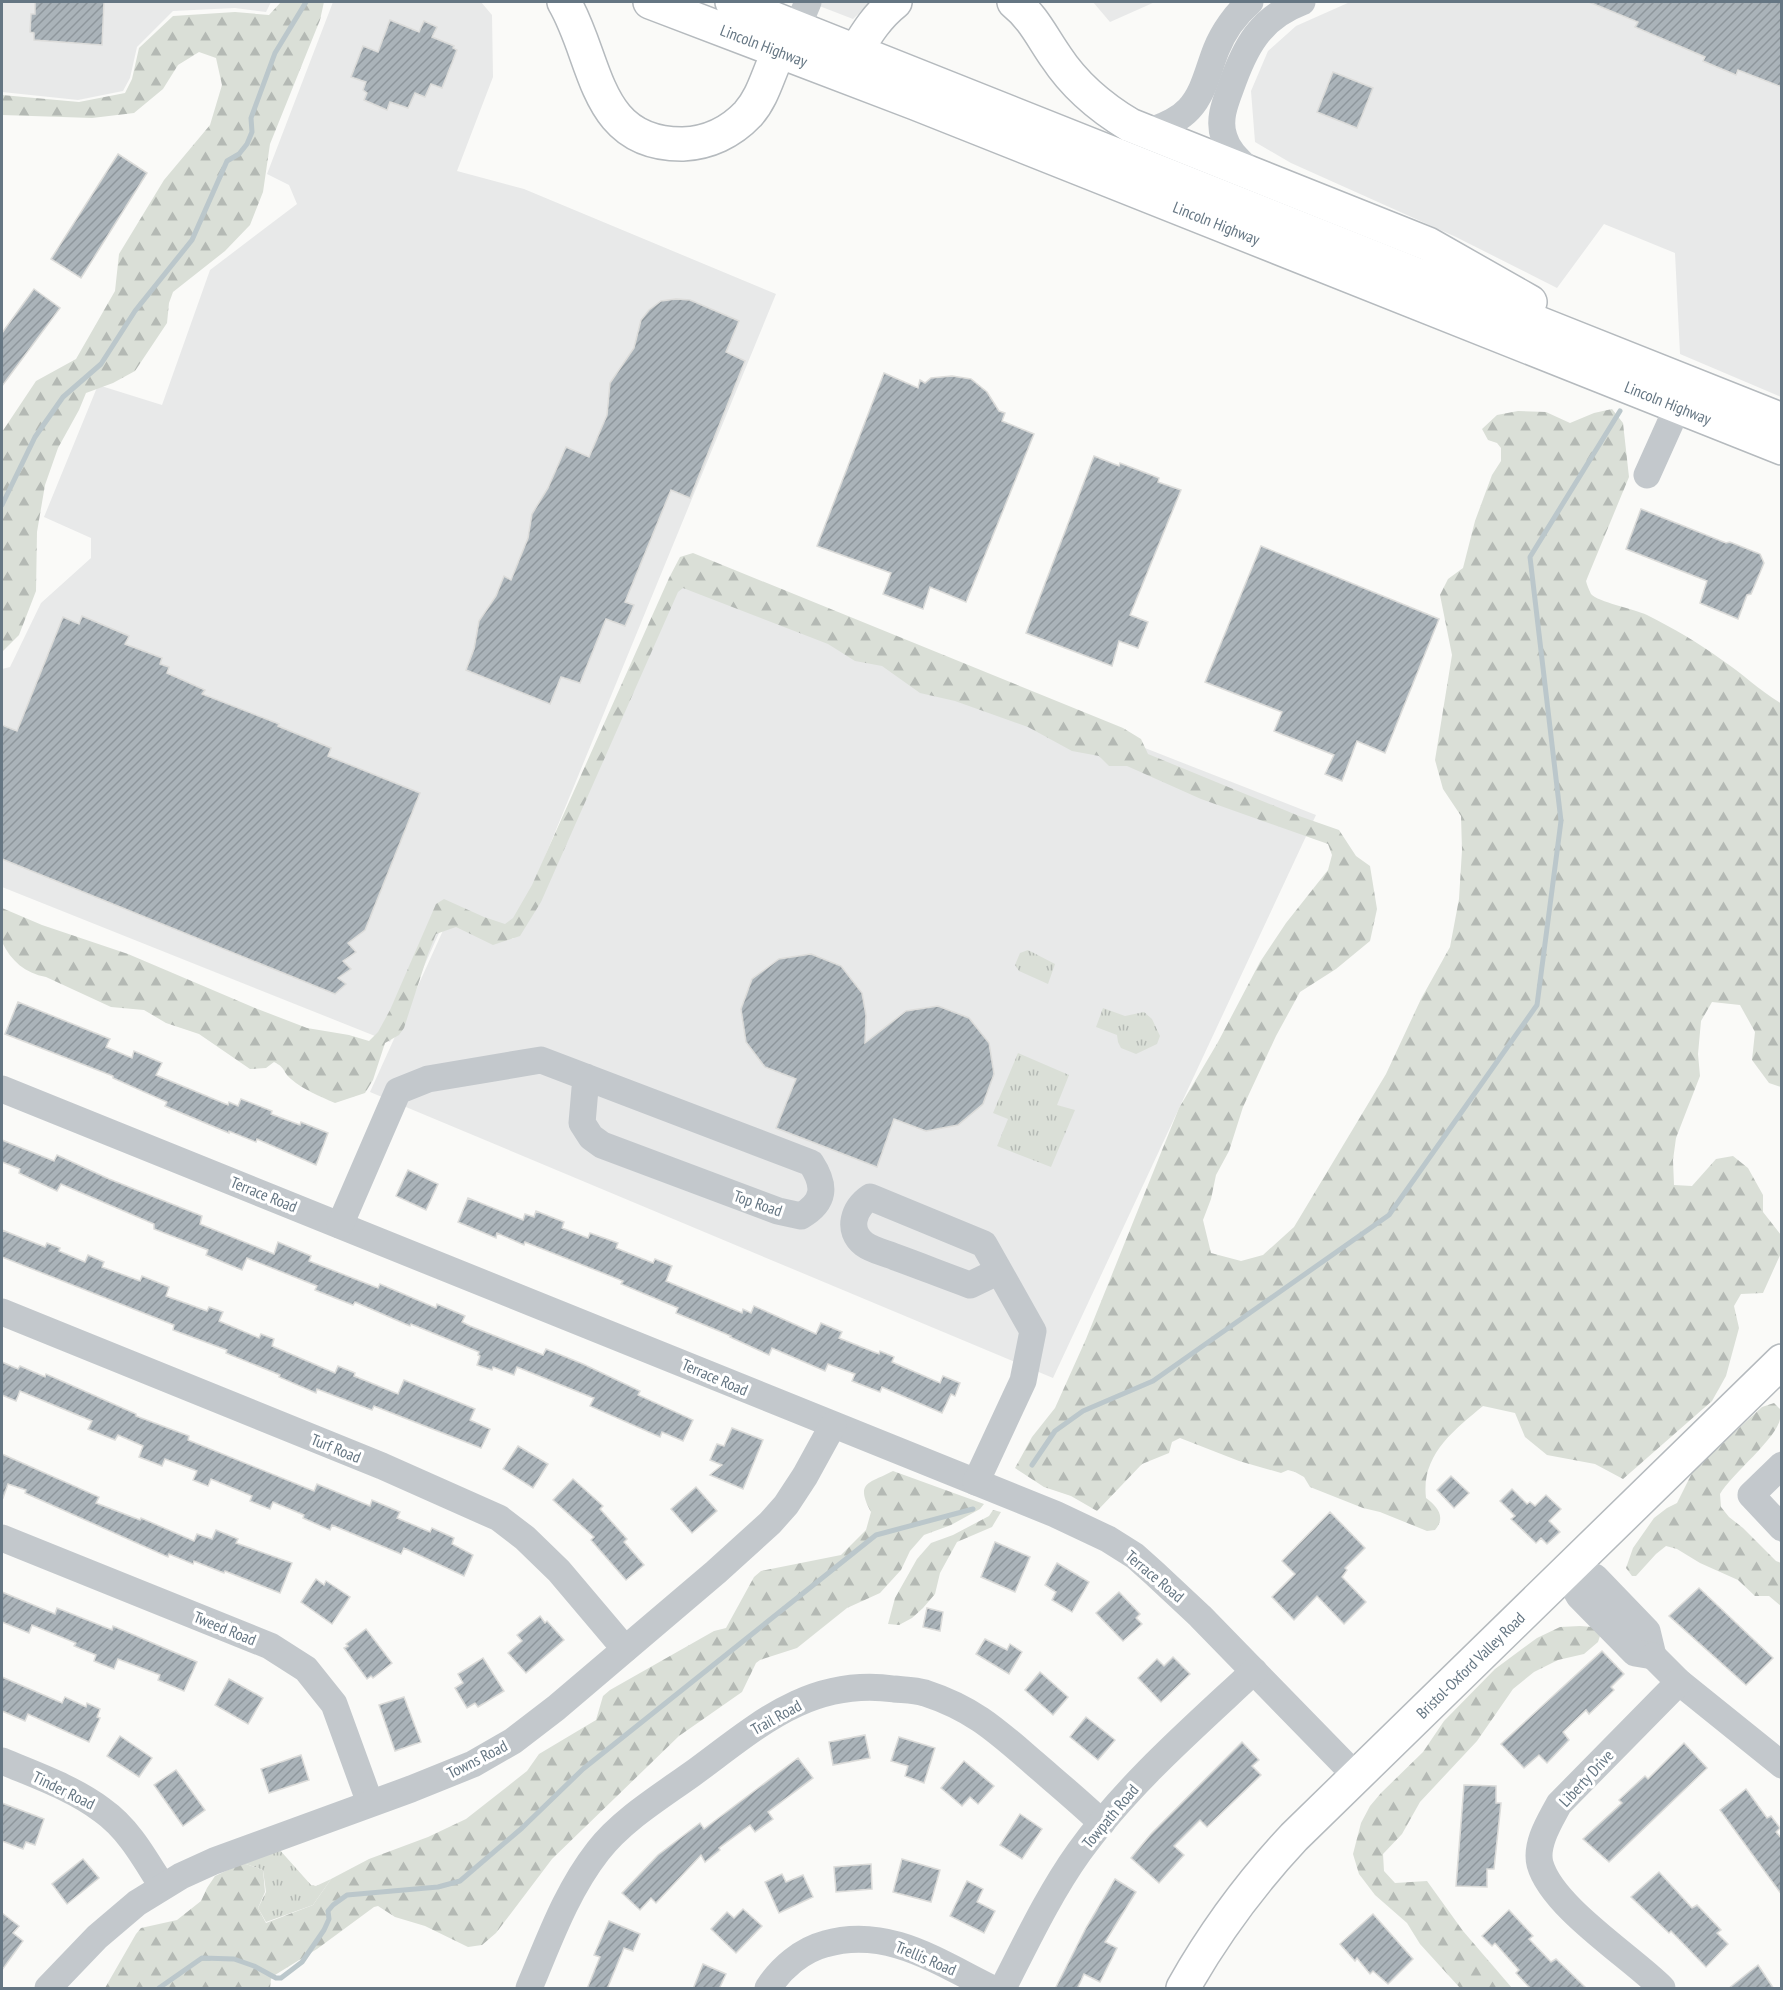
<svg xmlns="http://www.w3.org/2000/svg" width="1783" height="1990" font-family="'PT Sans Narrow',sans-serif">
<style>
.built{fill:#e8e9e9}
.grass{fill:url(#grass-tufts)}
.forest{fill:url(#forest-firs)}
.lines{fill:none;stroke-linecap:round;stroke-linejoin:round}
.stream{stroke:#bbc7cb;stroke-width:5}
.building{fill:url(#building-hatch);stroke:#dcdcda;stroke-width:1.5}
.major-casing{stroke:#b5babe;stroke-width:36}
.minor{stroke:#c3c8cc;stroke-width:27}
.major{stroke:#fff;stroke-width:33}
.labels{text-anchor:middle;stroke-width:6;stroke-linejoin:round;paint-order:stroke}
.street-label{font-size:16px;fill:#657683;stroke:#fff}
</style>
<defs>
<pattern id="grass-tufts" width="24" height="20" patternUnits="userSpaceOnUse" patternTransform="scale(1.5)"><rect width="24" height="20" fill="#dadfd7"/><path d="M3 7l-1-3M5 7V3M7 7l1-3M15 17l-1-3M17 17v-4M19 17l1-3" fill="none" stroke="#b4b9b4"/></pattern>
<pattern id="forest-firs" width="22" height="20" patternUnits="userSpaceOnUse" patternTransform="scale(1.5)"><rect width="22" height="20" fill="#dadfd7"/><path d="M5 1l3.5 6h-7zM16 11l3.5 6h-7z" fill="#b4b9b4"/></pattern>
<pattern id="building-hatch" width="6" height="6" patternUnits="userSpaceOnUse" patternTransform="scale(1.5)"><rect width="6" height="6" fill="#aab3b9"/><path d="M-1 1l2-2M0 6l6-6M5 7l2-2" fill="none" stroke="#8e969c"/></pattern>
</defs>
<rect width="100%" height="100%" fill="#fafaf8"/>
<g class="built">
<path d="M2 2H271L266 12 235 8 173 11 137 47 130 78 123 91 78 100 2 92Z"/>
<path d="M333 2H481L492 15 493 77 457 171 524 189 776 294 512 937 448 913 390 1042 2 887V669L10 667 41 603 91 558V538L44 517 98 385 162 405 210 270 297 204 289 185 267 174Z"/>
<path d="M809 2H871L853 19Z"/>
<path d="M1093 2H1155L1110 22Z"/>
<path d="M1350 2H1781V397L1680 354 1675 253 1604 224 1557 288 1456 237 1291 163 1255 142 1251 91 1268 51 1296 26Z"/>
<path d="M685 568 1316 815 1053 1378 370 1092 450 915 513 939Z"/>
</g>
<g class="grass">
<path d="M1028 950 1055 964 1048 984 1019 971 1015 965 1020 953Z"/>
<path d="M1103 1008 1125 1016 1144 1012 1152 1019 1160 1036 1157 1044 1136 1054 1121 1048 1118 1042 1117 1035 1096 1027Z"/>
<path d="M1018 1053 1069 1075 1057 1105 1075 1110 1051 1167 997 1146 1008 1119 993 1113Z"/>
<path d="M278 1848 311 1885 316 1886 331 1879 313 1905 266 1922 258 1908 266 1892 263 1870 243 1863Z"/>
</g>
<g class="forest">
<path d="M281 2H324L320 20 270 144 263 192 250 225 225 251 173 292 169 303 167 323 135 371 113 383 86 393 79 410 58 448 45 485 37 532 36 591 19 635 2 652V432L36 381 76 359 115 291 119 254 164 180 210 125 222 85 216 58 199 52 178 65 163 89 134 113 92 118 2 115V95L79 102 125 93 132 79 139 48 173 16 235 12 269 15Z"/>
<path d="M1612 409 1623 423 1629 477 1586 581C1587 585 1589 590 1591 594 1598 602 1634 609 1647 615 1673 628 1699 643 1722 660 1743 674 1760 691 1782 704L1781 1087 1769 1083 1752 1060 1755 1032 1740 1005 1712 1002 1701 1021 1698 1054 1700 1076 1676 1138 1673 1160 1674 1185 1692 1186 1716 1159 1733 1156 1748 1168 1763 1195V1212L1781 1235V1253L1763 1293 1741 1294 1734 1306 1739 1328 1726 1376 1712 1401 1623 1479 1595 1464 1547 1455 1525 1437 1515 1413 1483 1406C1453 1431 1421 1455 1426 1498 1438 1507 1446 1517 1435 1530L1427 1531 1380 1512 1363 1508 1310 1487 1304 1477 1295 1472 1288 1470 1281 1473 1239 1461 1180 1438 1172 1442 1169 1453 1142 1464 1097 1511 1071 1496 1044 1487 1015 1468 1032 1437 1055 1408 1086 1339 1179 1108 1218 1042 1260 962 1286 923 1328 870 1332 855 1328 844 1201 799 1127 766H1109L1099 756 1072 751 1028 727 955 701 920 693 882 666 855 661 828 644 683 588 678 592 541 902 520 936 493 945 456 927 436 934 428 954 404 1028 399 1035 385 1043 373 1080 365 1093 335 1103C319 1096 304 1090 291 1079 282 1071 286 1068 274 1062L266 1068 250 1069 199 1034 166 1023 144 1010 111 1007 46 977C25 973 11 961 2 942 0 933 1 917 2 908L42 925 128 954 255 1008 307 1028 349 1035 369 1041 378 1032 390 1010 436 904 444 899 484 917 505 924 513 918 532 885 669 578 680 557 693 553 1123 728 1141 739 1148 754 1299 816 1339 830 1356 856 1370 866 1377 909 1370 941 1336 969 1300 992 1276 1036 1243 1107 1229 1151 1216 1175 1211 1199 1203 1220 1211 1253 1241 1261 1263 1255 1294 1227 1386 1074 1421 999 1450 947 1459 899 1462 850 1461 816 1443 789 1435 760 1452 655 1440 595 1448 579 1463 568 1475 521 1492 475 1501 461V448L1497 443 1488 440 1482 429 1497 415 1518 411 1546 412 1570 423 1594 413Z"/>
<path d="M1774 1403 1780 1409C1780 1413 1780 1416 1780 1419 1777 1438 1732 1474 1720 1494L1721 1507 1729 1517 1743 1528 1776 1561 1781 1563V1606L1769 1596H1755L1738 1580 1700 1563 1677 1549 1666 1546 1656 1554 1636 1576H1632L1626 1568 1633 1548 1654 1518 1667 1508 1677 1503 1692 1473 1707 1457 1762 1407Z"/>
<path d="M893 1471 984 1504 980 1509 951 1525 924 1535 910 1551 901 1570 880 1593 847 1608 797 1648 760 1660 756 1663 742 1692 679 1736 552 1859 496 1933 482 1945 468 1947 425 1926 395 1917 378 1906 374 1907 317 1949 275 1975 271 1979 270 1988H105L136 1934 141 1928 177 1920 201 1901 207 1888 215 1876 243 1863 263 1870 265 1892 258 1908 266 1923 313 1905 331 1879 369 1859 428 1837 466 1819 527 1771 539 1754 596 1720 603 1696 610 1690 714 1631 726 1628 754 1577 761 1571 841 1555 866 1530 871 1512C855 1482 868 1484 893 1471Z"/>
<path d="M993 1510 1001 1512 992 1527 957 1542 940 1573 935 1594 923 1608 912 1618 899 1625 888 1624 895 1598 917 1559 931 1543 953 1535 989 1516Z"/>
<path d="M1580 1626 1593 1627 1600 1636 1598 1642 1584 1654 1558 1660 1534 1672 1513 1689 1477 1741 1420 1802 1402 1834 1383 1854 1384 1871 1395 1883 1427 1881 1463 1931 1512 1988H1460L1420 1944 1407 1923 1375 1895 1359 1874 1353 1854 1361 1823 1370 1806 1381 1793 1423 1752 1444 1721 1495 1669 1537 1638 1560 1627Z"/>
</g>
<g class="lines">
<g class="stream">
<path d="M2 505 35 437 63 397 101 364 135 311 192 240 227 161 239 154 247 144 252 132 251 118 275 53 306 2"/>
<path d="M1032 1465 1055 1431 1083 1411 1153 1381 1389 1215 1537 1005 1561 821 1530 557 1620 411"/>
<path d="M159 1988 202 1958 234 1959 254 1966 276 1978H281L302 1962 324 1930 329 1919 328 1911 333 1905 347 1895 438 1887 460 1881 522 1828 583 1769 876 1535 973 1509"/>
</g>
</g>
<g class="building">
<path d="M35 2H104L102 45 34 40V33L30 32 31 14H35Z"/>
<path d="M1589 2H1782V87L1738 70 1736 75 1703 61 1705 57 1635 27 1638 22Z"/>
<path d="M390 20 419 32 424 21 437 27 432 37 454 46 453 48 457 50 442 88 431 84 425 97 415 93 408 108 390 102 387 110 364 100 367 93 363 90 366 82 351 77 363 46 378 52Z"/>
<path d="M1333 72 1373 88 1357 128 1317 112Z"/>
<path d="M118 154 147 173 81 278 51 259Z"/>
<path d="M34 289 60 308 2 386V333Z"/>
<path d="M676 299 690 300 739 321 726 352 745 361 690 498 671 490 625 602 634 605 625 626 606 619 580 683 561 677 550 704 466 670 474 649 479 621 496 596 504 576 511 580 528 538 532 514 548 488 566 447 589 457 607 415 610 383 634 348 641 320 649 310 661 301Z"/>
<path d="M884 373 918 388 920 380 925 383 931 378 952 376 971 379 987 392 999 411 1005 413 1002 421 1034 434 966 602 930 587 923 609 883 594 891 573 817 546Z"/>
<path d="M1094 456 1119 466 1120 463 1159 478 1158 482 1181 490 1130 615 1148 622 1138 648 1119 641 1112 666 1026 633Z"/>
<path d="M1641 509 1726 543 1730 542 1760 554 1764 563 1751 594 1747 595 1738 619 1700 603 1707 581 1626 549Z"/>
<path d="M1261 546 1439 619 1385 753 1357 741 1342 781 1325 774 1334 755 1274 731 1282 712 1205 682Z"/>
<path d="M82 616 129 636 125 644 162 658 160 664 169 667 167 673 205 690 202 694 279 724 278 726 331 748 328 756 420 793 365 930 348 943 356 952 343 961 351 969 338 978 346 984 335 994 2 859V725L17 731 63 617 79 624Z"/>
<path d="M811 954 841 966 862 993 866 1015 865 1043 906 1011 938 1006 969 1018 989 1043 994 1074 983 1104 958 1125 926 1131 894 1119 877 1167 776 1128 796 1079 765 1067 746 1042 741 1009 752 979 779 959Z"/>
<path d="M18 1002 110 1039 106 1047 132 1058 134 1051 162 1063 156 1075 228 1105 229 1102 238 1106 241 1099 272 1111 271 1114 300 1125 301 1122 328 1133 316 1165 257 1139 256 1142 229 1131V1133L165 1106 167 1102 113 1078V1076L5 1034Z"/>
<path d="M2 1140 54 1161 57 1155 109 1179 202 1216 200 1224 274 1254 278 1242 311 1256 309 1261 378 1288 380 1284 436 1308 437 1304 465 1316 462 1322 470 1326 543 1355 546 1349 583 1364 640 1391 638 1395 693 1420 683 1441 662 1432 660 1437 590 1406 594 1398 591 1397 517 1367 514 1375 493 1367 492 1370 477 1365 480 1356 478 1355 479 1352 411 1324 410 1326 355 1302 353 1305 315 1290 317 1286 247 1258 242 1270 206 1255 208 1250 154 1229V1224L61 1184 57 1191 19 1173 20 1169 2 1162Z"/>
<path d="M408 1170 438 1184 426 1210 396 1196Z"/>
<path d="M468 1198 523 1220 525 1214 534 1217 536 1211 564 1222 562 1228 588 1238 590 1233 618 1243 616 1248 653 1263 655 1259 672 1266 666 1281 742 1313 743 1309 751 1313 754 1306 816 1334 821 1323 842 1332 839 1338 879 1354 880 1351 894 1357 892 1362 940 1383 943 1376 960 1383 955 1396 951 1394 942 1413 882 1387 880 1392 852 1381 855 1374 828 1364 825 1371 772 1348 769 1355 730 1337 731 1336 676 1313 678 1308 621 1284 623 1281 525 1242 524 1245 497 1233 496 1238 458 1222Z"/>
<path d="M2 1230 45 1247 47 1243 60 1248 59 1251 85 1262 88 1255 104 1262 102 1267 140 1281 142 1276 169 1287 166 1296 207 1311 209 1307 223 1312 219 1321 259 1338 261 1334 274 1339 272 1346 335 1373 338 1366 355 1373 354 1376 398 1394 404 1380 475 1409 470 1420 490 1429 481 1448 374 1406 372 1410 317 1389 316 1393 279 1377 280 1375 226 1353 227 1350 173 1330 174 1325 2 1257Z"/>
<path d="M2 1362 18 1369 20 1366 45 1377 46 1374 136 1414V1416L189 1436 188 1440 314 1491 317 1484 370 1506 372 1500 400 1512 397 1518 430 1532 432 1528 454 1538 452 1544 473 1555 464 1576 404 1548 401 1554 332 1525 330 1530 303 1518 304 1515 273 1502 270 1509 250 1501 252 1496 211 1479 208 1486 193 1480 197 1471 165 1459 162 1466 139 1457 143 1446 118 1435 115 1440 88 1429 92 1421 20 1391 16 1401 2 1395Z"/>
<path d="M732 1428 763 1440 743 1489 710 1475 722 1465 710 1460 717 1444 724 1446Z"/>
<path d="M518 1446 548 1464 533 1488 503 1469Z"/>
<path d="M2 1454 99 1497 96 1503 140 1520 141 1518 194 1541 197 1534 212 1539 216 1530 238 1539 236 1543 292 1563 280 1593 225 1571 224 1573 194 1561 193 1564 169 1554 168 1557 25 1493 26 1490 8 1484 3 1498 2 1497Z"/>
<path d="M1451 1476 1469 1493 1454 1508 1437 1490Z"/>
<path d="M573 1479 603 1506 600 1509 627 1539 624 1542 644 1565 626 1580 591 1540 594 1537 553 1500Z"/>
<path d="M696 1487 717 1511 692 1533 671 1509Z"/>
<path d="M1512 1489 1527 1504 1530 1502 1535 1506 1546 1495 1561 1509 1549 1521 1560 1532 1547 1544 1541 1538 1536 1543 1511 1519 1515 1516 1500 1501Z"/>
<path d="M1330 1512 1365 1548 1345 1568 1347 1570 1342 1577 1366 1602 1344 1624 1317 1596 1294 1620 1272 1597 1295 1574 1282 1561Z"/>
<path d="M995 1542 1030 1557 1015 1592 981 1577Z"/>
<path d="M1057 1563 1089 1582 1072 1612 1052 1600 1056 1592 1045 1585Z"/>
<path d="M316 1579 324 1585 326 1581 350 1597 332 1624 301 1602Z"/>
<path d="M1699 1588 1773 1658 1746 1685 1669 1616Z"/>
<path d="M2 1592 55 1614 57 1608 112 1630 113 1626 197 1662 184 1691 158 1680 160 1675 118 1659 114 1669 94 1661 96 1655 74 1646 76 1643 32 1625 29 1633 2 1622Z"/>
<path d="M1119 1592 1140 1614 1136 1618 1142 1624 1123 1641 1096 1613Z"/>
<path d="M927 1608 943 1612 940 1631 923 1627Z"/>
<path d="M540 1616 545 1623 547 1621 564 1640 526 1673 508 1653 522 1641 517 1635Z"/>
<path d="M366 1629 392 1663 373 1678 371 1676 367 1679 344 1648 348 1646 346 1644Z"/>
<path d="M985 1639 1007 1650 1010 1644 1022 1652 1009 1674 976 1654Z"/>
<path d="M1602 1651 1624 1674 1611 1687 1614 1690 1589 1714 1586 1710 1563 1732 1569 1740 1547 1763 1539 1755 1524 1768 1501 1744Z"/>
<path d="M1173 1657 1190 1674 1161 1702 1138 1678 1157 1659 1164 1666Z"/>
<path d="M483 1658 504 1691 478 1707 475 1703 467 1708 455 1688 463 1683 458 1674Z"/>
<path d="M1040 1672 1068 1697 1053 1715 1025 1690Z"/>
<path d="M2 1677 62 1703 65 1697 86 1707 87 1703 100 1709 97 1717 100 1718 89 1742 28 1714 25 1721 2 1711Z"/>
<path d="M229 1679 263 1698 248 1724 215 1705Z"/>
<path d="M404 1697 421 1742 395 1751 379 1705Z"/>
<path d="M1086 1717 1115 1740 1098 1760 1070 1737Z"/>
<path d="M865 1735 870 1758 833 1765 829 1742Z"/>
<path d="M120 1736 152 1758 139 1777 107 1756Z"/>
<path d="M899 1737 935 1748 924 1783 905 1776 908 1766 891 1761Z"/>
<path d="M1242 1742 1259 1760 1252 1766 1261 1775 1207 1827 1200 1820 1174 1846 1184 1855 1159 1883 1131 1858 1151 1834Z"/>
<path d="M1684 1743 1707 1768 1609 1862 1583 1839 1622 1803 1619 1800 1645 1776 1648 1779Z"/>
<path d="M301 1755 309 1780 269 1793 261 1769Z"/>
<path d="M798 1758 813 1778 768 1812 773 1819 755 1832 750 1825 719 1848 720 1850 705 1862 701 1855 656 1903 651 1898 640 1910 622 1893 658 1855 700 1823 704 1829Z"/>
<path d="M964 1761 994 1786 978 1804 970 1797 962 1806 941 1788Z"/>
<path d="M176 1770 205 1810 183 1826 154 1785Z"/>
<path d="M1464 1785 1496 1786V1803H1501L1494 1869H1487V1887L1456 1886Z"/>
<path d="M1746 1789 1767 1818 1771 1816 1780 1828 1776 1832 1782 1839V1895L1720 1810Z"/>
<path d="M2 1803 44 1819 35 1845 26 1842 23 1849 2 1841Z"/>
<path d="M1020 1814 1042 1829 1022 1859 1000 1845Z"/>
<path d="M83 1859 99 1878 67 1904 52 1884Z"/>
<path d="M902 1859 940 1870 931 1902 893 1892Z"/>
<path d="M871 1864 872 1889 836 1892 834 1867Z"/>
<path d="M1659 1872 1692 1908 1697 1905 1721 1930 1717 1933 1728 1944 1706 1967 1671 1931 1669 1933 1631 1897Z"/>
<path d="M782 1874 786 1882 803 1875 813 1897 779 1913 765 1882Z"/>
<path d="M1115 1879 1136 1892 1105 1942 1117 1948 1100 1982 1084 1974 1077 1989H1055L1086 1928Z"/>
<path d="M967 1881 983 1889 977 1902 995 1911 984 1933 950 1916Z"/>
<path d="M743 1909 762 1926 736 1953 711 1929 727 1912 734 1918Z"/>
<path d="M1509 1910 1533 1936 1529 1939 1551 1962 1556 1959 1587 1989H1531L1516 1973 1519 1970 1495 1943 1492 1946 1482 1936Z"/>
<path d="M2 1913 19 1926 13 1933 23 1941 2 1970Z"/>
<path d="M1373 1914 1413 1959 1388 1984 1373 1971 1370 1974 1357 1958 1355 1961 1340 1944Z"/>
<path d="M609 1921 640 1934 633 1951 624 1948 607 1989H587L600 1957 594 1955Z"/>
<path d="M703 1964 726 1974 719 1989H693Z"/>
<path d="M1758 1965 1774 1989H1728Z"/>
</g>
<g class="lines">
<defs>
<g id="major">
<path d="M564 2C598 60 593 145 683 144 708 143 731 132 748 114 764 96 768 73 779 52 782 46 788 40 792 34"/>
<path id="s1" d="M650 2 915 103 1782 448"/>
<path d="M732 2 1782 420"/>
<path d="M1014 2C1033 17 1042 37 1056 57 1075 86 1100 107 1130 125L1428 244 1530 302"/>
<path d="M845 68C861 44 872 20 895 2"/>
<path id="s2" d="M1183 1988C1214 1933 1251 1883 1294 1837L1782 1361"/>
</g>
</defs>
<use href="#major" class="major-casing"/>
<g class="minor">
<path d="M797 28 808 2"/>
<path d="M1148 132C1163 126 1178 121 1189 109 1204 93 1208 70 1216 50 1223 32 1236 14 1250 2"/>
<path d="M1252 173C1241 162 1228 152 1224 137 1218 120 1225 103 1231 87 1245 47 1260 18 1302 2"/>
<path d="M1647 475 1678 406"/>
<path d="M2 1089 1055 1514 1108 1539 1135 1556 1154 1573 1200 1616 1356 1776"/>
<path d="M340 1225 398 1091 428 1079 541 1060 811 1163C826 1186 825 1202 801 1216L778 1211 602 1145 591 1137 582 1123 586 1077"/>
<path d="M2 1312 382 1466 499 1518 525 1538 559 1571 625 1649"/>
<path d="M1782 1465 1751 1495 1782 1528"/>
<path d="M976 1482 1023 1381 1033 1331 984 1244 870 1197C854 1208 846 1230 864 1244 872 1250 885 1253 895 1257 920 1266 945 1276 970 1285L999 1271"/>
<path d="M2 1538 270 1646 306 1669 334 1704 370 1803"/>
<path d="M1565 1571 1595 1577 1647 1631 1653 1656"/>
<path d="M1565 1571 1579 1596 1635 1653 1653 1656"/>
<path d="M1653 1656 1679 1682 1782 1765"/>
<path d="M2 1761C35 1775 73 1788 102 1810 129 1829 145 1859 162 1886"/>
<path d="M48 1988 97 1937 137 1903 181 1876 214 1861 411 1789 473 1764 513 1741 556 1708 716 1572 770 1523 786 1505 805 1476 833 1425"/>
<path d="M529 1988C549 1941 566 1892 598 1851 622 1820 660 1797 692 1774 755 1728 808 1677 894 1689 904 1690 915 1690 925 1693 974 1709 997 1731 1034 1763 1057 1783 1080 1802 1102 1823"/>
<path d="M768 1988C781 1968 802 1950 825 1944 887 1926 938 1962 991 1988"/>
<path d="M1003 1988C1026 1943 1049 1894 1079 1852 1128 1784 1193 1728 1254 1671"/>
<path d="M1662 1988C1630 1956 1552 1907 1540 1864 1535 1844 1550 1821 1559 1804L1679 1682"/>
</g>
<use href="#major" class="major"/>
</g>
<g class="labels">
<g class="street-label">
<text dy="6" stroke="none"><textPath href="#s1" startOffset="122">Lincoln Highway</textPath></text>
<text dy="6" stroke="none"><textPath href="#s1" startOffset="608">Lincoln Highway</textPath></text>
<text dy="6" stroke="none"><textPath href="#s1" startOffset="1094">Lincoln Highway</textPath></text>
<text transform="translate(264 1194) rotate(22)" y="6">Terrace Road</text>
<text transform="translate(758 1203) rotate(19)" y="6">Top Road</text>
<text transform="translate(715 1377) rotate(23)" y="6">Terrace Road</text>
<text transform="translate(336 1448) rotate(22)" y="6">Turf Road</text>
<text transform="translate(1155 1576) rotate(40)" y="6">Terrace Road</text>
<text transform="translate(225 1628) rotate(22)" y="6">Tweed Road</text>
<text dy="6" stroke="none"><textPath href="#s2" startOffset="434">Bristol-Oxford Valley Road</textPath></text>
<text transform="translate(776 1717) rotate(-29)" y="6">Trail Road</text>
<text transform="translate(477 1759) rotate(-27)" y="6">Towns Road</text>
<text transform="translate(1586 1778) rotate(-47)" y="6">Liberty Drive</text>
<text transform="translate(64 1790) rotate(26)" y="6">Tinder Road</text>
<text transform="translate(1110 1816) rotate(-50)" y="6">Towpath Road</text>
<text transform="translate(926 1958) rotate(23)" y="6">Trellis Road</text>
</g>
</g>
<rect width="1783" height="1990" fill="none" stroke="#657683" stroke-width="6"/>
</svg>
